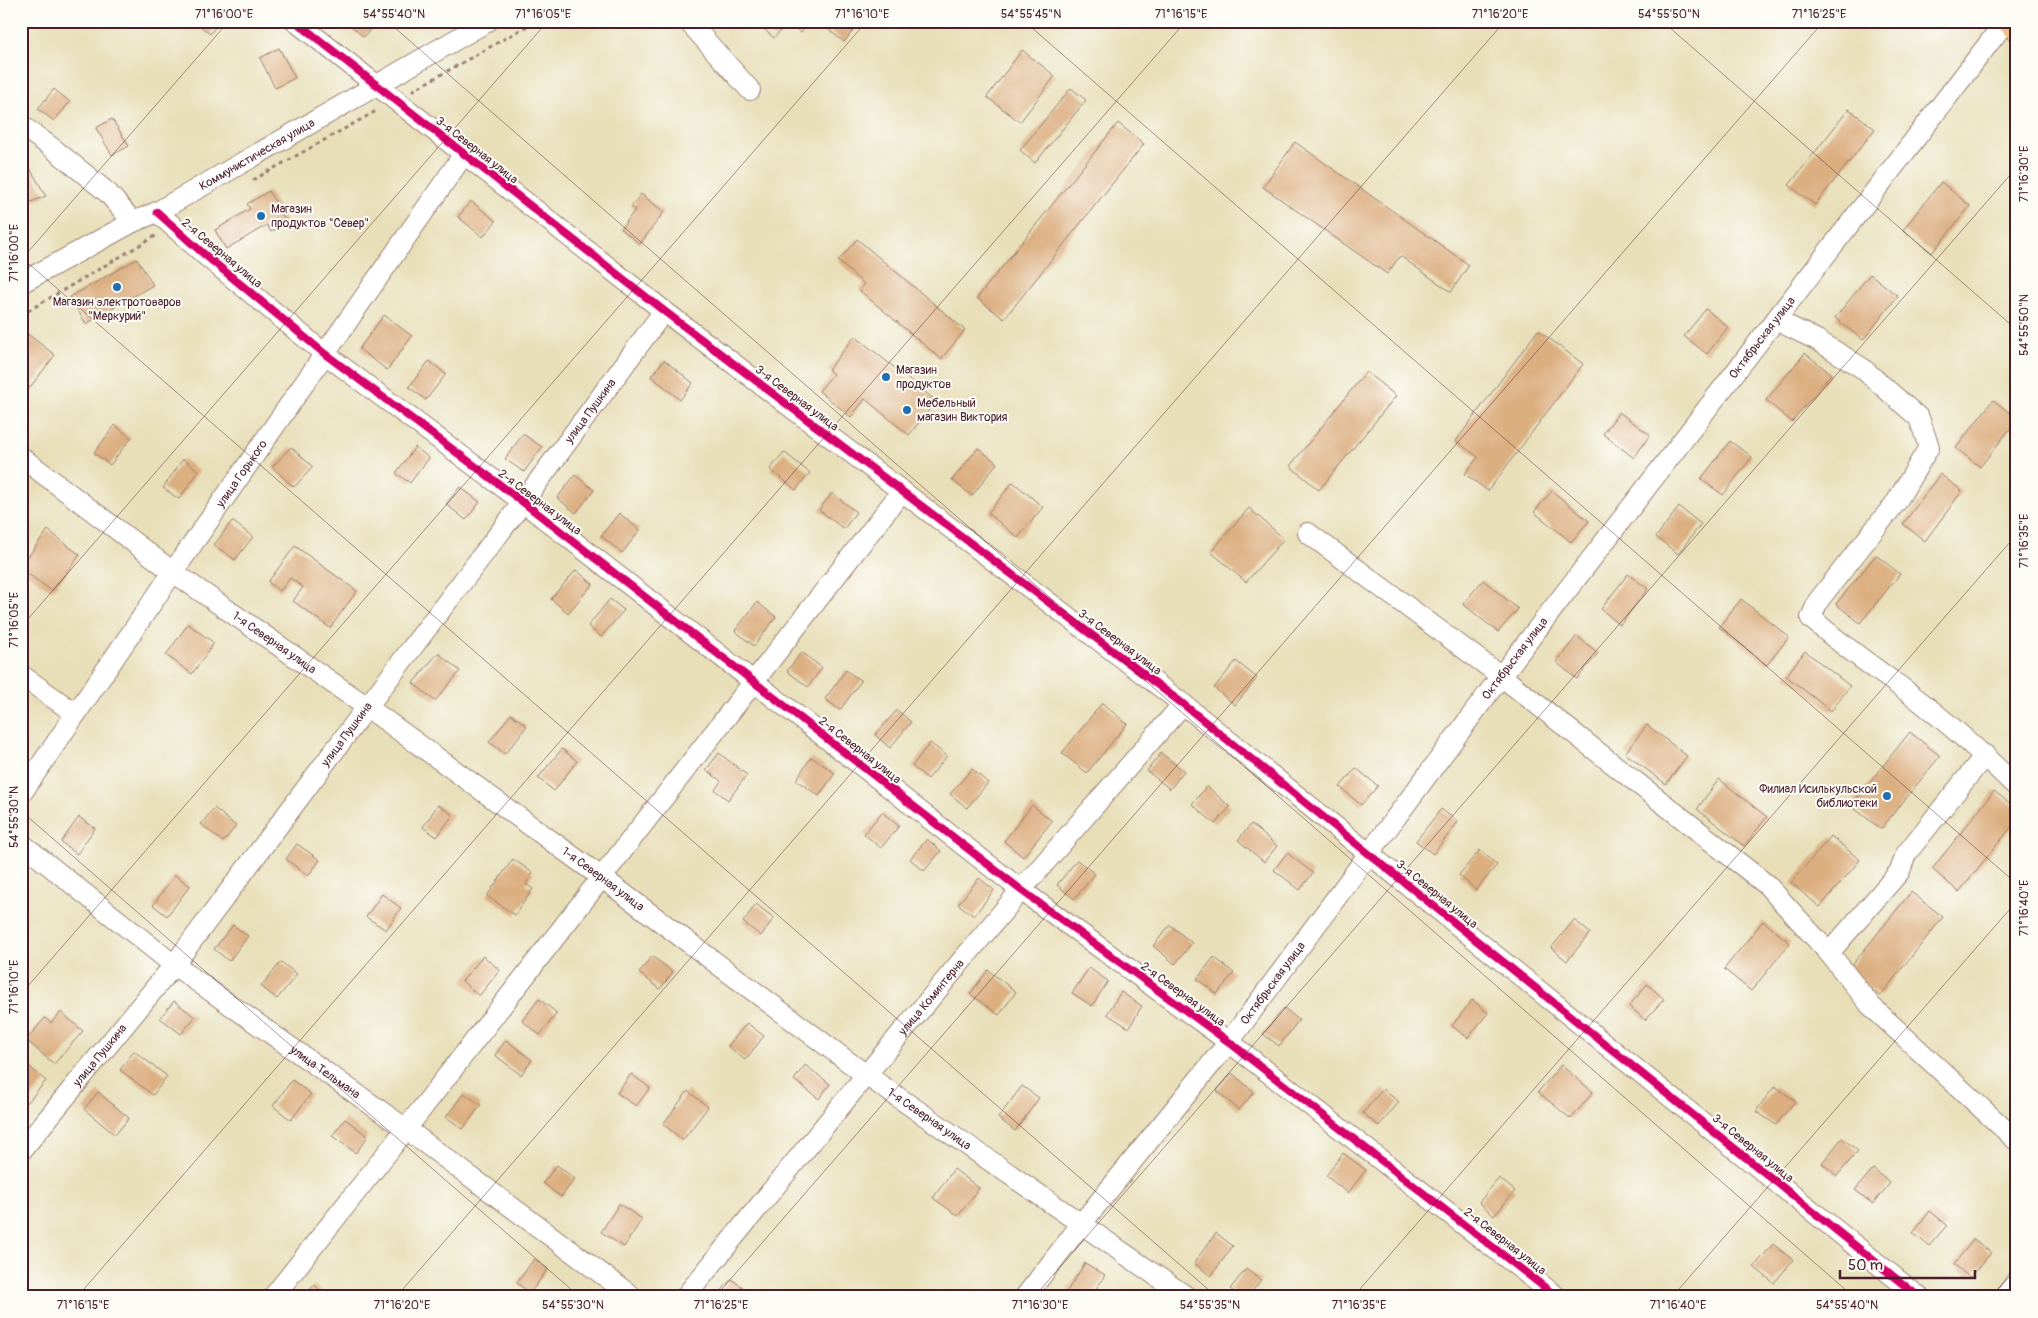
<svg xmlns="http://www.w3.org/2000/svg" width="2038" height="1318" font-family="Pangolin,sans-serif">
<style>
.building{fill:#dcaf81}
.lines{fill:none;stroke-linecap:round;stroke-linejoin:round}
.minor-casing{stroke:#997f72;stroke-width:22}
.major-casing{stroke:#997f72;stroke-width:27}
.path{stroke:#997f72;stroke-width:3;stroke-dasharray:4 4;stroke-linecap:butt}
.minor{stroke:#fff;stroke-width:20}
.major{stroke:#f5bf86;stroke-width:25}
.cycleway-casing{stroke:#fdfcf7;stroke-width:11}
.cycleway{stroke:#d6006c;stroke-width:8}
.ticks{fill:none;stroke:#4a1f2b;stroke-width:1;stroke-opacity:0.45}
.poi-dot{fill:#1f6fb2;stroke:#fdfcf7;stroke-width:2}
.labels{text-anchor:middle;stroke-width:4;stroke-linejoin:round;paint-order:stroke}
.street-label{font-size:12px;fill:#4a1f2b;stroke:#fdfcf7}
.poi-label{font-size:12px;fill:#4a1f2b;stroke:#fdfcf7;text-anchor:start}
.neatline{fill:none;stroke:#4a1f2b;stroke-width:2}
.ticks-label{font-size:12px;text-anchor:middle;fill:#4a1f2b}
</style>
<rect width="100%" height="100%" fill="#fdfcf7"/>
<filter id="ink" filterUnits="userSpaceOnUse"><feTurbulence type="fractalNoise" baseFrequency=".02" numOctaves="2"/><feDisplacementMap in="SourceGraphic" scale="10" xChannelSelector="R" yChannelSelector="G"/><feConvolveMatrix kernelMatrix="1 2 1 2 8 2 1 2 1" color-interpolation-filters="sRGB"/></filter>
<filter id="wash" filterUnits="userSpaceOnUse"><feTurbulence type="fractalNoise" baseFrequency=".0096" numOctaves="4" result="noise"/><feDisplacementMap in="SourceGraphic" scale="20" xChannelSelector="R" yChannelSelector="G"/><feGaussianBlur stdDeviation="1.12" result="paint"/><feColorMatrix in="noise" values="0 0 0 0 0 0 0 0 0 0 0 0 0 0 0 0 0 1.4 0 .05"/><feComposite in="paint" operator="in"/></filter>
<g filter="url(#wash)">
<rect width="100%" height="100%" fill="#e8dfb9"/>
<g id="blocks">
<g class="building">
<path d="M194 21H220L210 34Z"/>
<path d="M345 21H377L364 37Z"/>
<path d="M755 21H811L801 33 788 22 774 38Z"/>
<path d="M818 21H861L844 42Z"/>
<path d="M279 48 295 78 275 88 260 58Z"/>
<path d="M1022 50 1055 76 1020 122 987 97Z"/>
<path d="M1071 88 1086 100 1035 163 1020 150Z"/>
<path d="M54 89 70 102 54 121 38 109Z"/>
<path d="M1849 109 1875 129 1815 205 1789 185Z"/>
<path d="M112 119 129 146 112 155 96 128Z"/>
<path d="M1118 123 1144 144 1004 319 977 298Z"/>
<path d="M1295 142 1469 265 1451 292 1400 256 1387 274 1263 187Z"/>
<path d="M28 165 46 196 21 206V168Z"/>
<path d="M1941 182 1970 206 1932 253 1903 230Z"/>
<path d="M269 191 287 223 271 232 267 225 226 249 215 230 250 209 247 204Z"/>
<path d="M641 194 664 212 640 244 621 229 635 210 631 207Z"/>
<path d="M471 201 496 221 483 237 458 217Z"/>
<path d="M857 239 965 330 941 359 859 290 864 284 838 261Z"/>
<path d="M137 259 153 285 86 324 70 297Z"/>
<path d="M1870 274 1898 296 1863 340 1835 318Z"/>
<path d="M1706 309 1728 327 1707 354 1684 336Z"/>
<path d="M384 315 412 336 387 370 359 349Z"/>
<path d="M21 329 55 355 21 399Z"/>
<path d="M1538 330 1583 364 1488 491 1465 474 1478 457 1456 441Z"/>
<path d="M855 336 936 401 909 435 865 399 851 417 819 391 833 374 828 370Z"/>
<path d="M1805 353 1831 374 1792 422 1766 400Z"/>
<path d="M664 360 693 383 680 400 651 376Z"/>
<path d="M429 361 446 374 426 400 409 387Z"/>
<path d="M1366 372 1396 396 1319 490 1290 466Z"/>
<path d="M1993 400 2017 418V420L1980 467 1956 448Z"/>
<path d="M1619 412 1650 435 1634 458 1603 434Z"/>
<path d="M115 425 131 438 110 465 94 453Z"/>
<path d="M523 434 542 447 524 472 505 459Z"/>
<path d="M1730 441 1752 457 1723 495 1701 479Z"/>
<path d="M291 447 313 467 294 487 272 467Z"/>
<path d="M415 447 429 458 410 483 396 473Z"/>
<path d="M978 448 997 463 972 496 952 480Z"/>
<path d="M784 452 810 473 796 490 770 469Z"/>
<path d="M183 459 199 471 179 499 163 488Z"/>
<path d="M1940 474 1962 491 1925 541 1903 524Z"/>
<path d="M575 475 594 490 576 513 557 498Z"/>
<path d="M1013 482 1043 507 1018 538 988 513Z"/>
<path d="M460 487 480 502 466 520 446 504Z"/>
<path d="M1552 491 1589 521 1571 542 1534 512Z"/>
<path d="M832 493 856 512 844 529 819 510Z"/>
<path d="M1679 507 1701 524 1678 554 1656 537Z"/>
<path d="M1249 508 1284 539 1246 582 1211 552Z"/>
<path d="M619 513 640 530 622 553 601 536Z"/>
<path d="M232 521 253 537 235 560 214 545Z"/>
<path d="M48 530 80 555 52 591 21 569V566Z"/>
<path d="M295 546 357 591 330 628 293 601 303 587 290 578 280 591 268 582Z"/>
<path d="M1876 555 1900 574 1860 623 1836 604Z"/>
<path d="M576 570 593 584 568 613 551 599Z"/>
<path d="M1628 574 1648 589 1620 625 1601 609Z"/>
<path d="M1483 580 1518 609 1498 632 1463 604Z"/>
<path d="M610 599 624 610 601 637 588 626Z"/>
<path d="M1741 599 1789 637 1767 665 1719 627Z"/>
<path d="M757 602 776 617 754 646 735 631Z"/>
<path d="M188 624 214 643 192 674 166 655Z"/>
<path d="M1577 636 1598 653 1577 679 1556 662Z"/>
<path d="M1805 651 1850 686 1831 711 1786 676Z"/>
<path d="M802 652 822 668 808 687 787 671Z"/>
<path d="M438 653 460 671 435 701 413 683Z"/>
<path d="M1236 661 1257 678 1235 705 1214 688Z"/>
<path d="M846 670 861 681 840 710 825 699Z"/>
<path d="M1102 703 1127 724 1087 773 1062 753Z"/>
<path d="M897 710 911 722 890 748 875 735Z"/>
<path d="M511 714 527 726 505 754 489 742Z"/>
<path d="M1647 725 1687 756 1666 784 1625 753Z"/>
<path d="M1910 732 1940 756 1881 829 1851 806Z"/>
<path d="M930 743 947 756 928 779 912 766Z"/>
<path d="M562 749 577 761 554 791 538 778Z"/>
<path d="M719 753 747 775 728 800 715 790 721 781 706 770Z"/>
<path d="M1161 753 1184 771 1170 789 1147 771Z"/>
<path d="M811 757 835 773 819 796 796 780Z"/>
<path d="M1356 768 1378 786 1361 805 1340 787Z"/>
<path d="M972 769 988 783 967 808 950 794Z"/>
<path d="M1719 779 1767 817 1744 846 1697 809Z"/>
<path d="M1207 786 1230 807 1215 824 1192 804Z"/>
<path d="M1994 791 2017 809V820L1959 892 1932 869Z"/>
<path d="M438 805 453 815 437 837 423 827Z"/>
<path d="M1032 805 1052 821 1023 857 1004 841Z"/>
<path d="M214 808 236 826 223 842 201 824Z"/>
<path d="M1441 809 1458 822 1433 854 1416 841Z"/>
<path d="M882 812 899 826 881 848 864 834Z"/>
<path d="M79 817 95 828 77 854 61 842Z"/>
<path d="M1251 824 1277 846 1264 862 1238 840Z"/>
<path d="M1831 836 1860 860 1820 907 1791 883Z"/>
<path d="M927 839 941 851 924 871 910 859Z"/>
<path d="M297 844 320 860 308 876 286 859Z"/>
<path d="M1480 850 1497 865 1476 890 1459 875Z"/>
<path d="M1287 853 1313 873 1300 890 1274 870Z"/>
<path d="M513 859 533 873 526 884 533 889 515 915 487 896Z"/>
<path d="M1077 860 1095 874 1074 899 1057 885Z"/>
<path d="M175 875 190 886 167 916 153 905Z"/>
<path d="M979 878 994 890 974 916 958 904Z"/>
<path d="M1911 892 1943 917 1880 996 1848 970Z"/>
<path d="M382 894 401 908 386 930 366 917Z"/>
<path d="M756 904 774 918 761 936 743 922Z"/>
<path d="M1574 920 1590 933 1567 961 1551 948Z"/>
<path d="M1763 921 1790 943 1751 991 1724 969Z"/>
<path d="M233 925 248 936 229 961 214 949Z"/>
<path d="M1170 925 1192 943 1175 964 1153 946Z"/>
<path d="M483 956 500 970 479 996 462 981Z"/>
<path d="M652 956 673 972 660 989 639 973Z"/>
<path d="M1214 957 1234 973 1217 994 1197 979Z"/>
<path d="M281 962 297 974 277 999 261 986Z"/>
<path d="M1089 968 1108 981 1092 1006 1072 993Z"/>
<path d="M988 970 1016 992 999 1015 970 994Z"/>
<path d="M1647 984 1664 999 1645 1020 1629 1006Z"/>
<path d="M1121 992 1142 1006 1129 1028 1107 1014Z"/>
<path d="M539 999 557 1013 540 1035 522 1021Z"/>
<path d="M1472 1000 1488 1013 1468 1038 1452 1026Z"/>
<path d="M174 1001 195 1017 181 1034 160 1018Z"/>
<path d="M1284 1008 1299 1020 1279 1046 1263 1034Z"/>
<path d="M61 1012 83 1031 54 1064 26 1040 45 1018 51 1023Z"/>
<path d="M747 1023 764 1036 745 1060 728 1046Z"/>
<path d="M506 1040 532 1060 521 1075 495 1055Z"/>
<path d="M134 1051 167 1076 153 1095 120 1070Z"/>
<path d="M805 1065 830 1084 819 1099 794 1080Z"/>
<path d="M1561 1065 1593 1092 1571 1119 1538 1092Z"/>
<path d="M29 1066 46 1081 27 1103 21 1097V1075Z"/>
<path d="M1232 1073 1254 1092 1239 1110 1217 1091Z"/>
<path d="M631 1074 650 1088 636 1106 617 1093Z"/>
<path d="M292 1080 311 1094 291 1120 273 1106Z"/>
<path d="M1022 1086 1039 1098 1015 1131 998 1118Z"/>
<path d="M1775 1086 1795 1101 1776 1125 1756 1111Z"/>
<path d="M1383 1089 1399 1102 1379 1126 1363 1113Z"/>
<path d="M688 1091 708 1107 683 1140 663 1124Z"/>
<path d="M98 1092 129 1118 115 1135 84 1109Z"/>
<path d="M464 1093 481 1105 463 1129 446 1117Z"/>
<path d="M345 1119 368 1136 356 1153 332 1136Z"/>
<path d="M1842 1138 1858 1151 1837 1176 1822 1163Z"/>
<path d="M1343 1153 1366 1170 1348 1193 1326 1176Z"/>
<path d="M557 1165 575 1179 561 1197 543 1183Z"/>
<path d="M954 1169 979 1188 958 1216 933 1198Z"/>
<path d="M1873 1169 1890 1183 1873 1204 1855 1190Z"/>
<path d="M1499 1178 1515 1191 1494 1216 1479 1202Z"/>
<path d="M619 1204 642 1219 624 1247 601 1232Z"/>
<path d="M1930 1211 1947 1225 1929 1246 1913 1233Z"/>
<path d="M1216 1233 1233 1246 1211 1276 1194 1263Z"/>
<path d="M1974 1239 1991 1253 1970 1278 1954 1264Z"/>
<path d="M1773 1244 1793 1260 1774 1283 1754 1267Z"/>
<path d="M534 1259 548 1269 530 1293 517 1283Z"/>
<path d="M1085 1263 1105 1275 1091 1297H1065L1064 1296Z"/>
<path d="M1246 1269 1261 1280 1248 1297H1241L1230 1289Z"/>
<path d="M731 1279 748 1291 744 1297H717Z"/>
<path d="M314 1285 329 1297H304Z"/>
</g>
</g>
</g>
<g filter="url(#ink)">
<use href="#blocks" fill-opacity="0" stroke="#997f72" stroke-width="1"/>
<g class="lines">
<defs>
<g id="minor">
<path d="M295 21 664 311 1183 704 1919 1297"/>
<path d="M688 21 750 90"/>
<path d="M21 125 55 150 108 193 133 222"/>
<path d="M157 212 205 255 325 354 523 502 1021 890 1229 1042 1557 1297"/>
<path id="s1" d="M21 283 133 222 157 212 488 21"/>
<path d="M1776 320 1817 340 1862 368 1919 418 1929 447 1897 501 1818 601 1811 618C1844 648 1881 672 1917 699 1952 726 1985 756 2017 787"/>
<path id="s2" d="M21 457 173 572 367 707 601 877 866 1075 1187 1297"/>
<path d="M1308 533 1501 676 1767 885 1829 953 1871 1006 2017 1141"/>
<path d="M21 675 76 714"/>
<path id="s3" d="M21 794 173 572 464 154"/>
<path id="s4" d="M21 843 174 965 406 1129 633 1297"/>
<path d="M1829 953 1900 871 1906 854 1985 755"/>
<path id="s5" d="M21 1151 174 965 367 707 523 502 664 311"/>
<path d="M273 1297 406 1129 902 491"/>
<path id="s6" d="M685 1297 866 1075 1021 890 1183 704"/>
<path id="s7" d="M1025 1297 1082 1223 1229 1042 1501 676 2006 21"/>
<path d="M2005 1297 2017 1280"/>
</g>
<path id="major" d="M2010 21 2017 29"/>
</defs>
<use href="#minor" class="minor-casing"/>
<use href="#major" class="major-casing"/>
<g class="path">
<path d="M412 91 536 21"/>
<path d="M253 180 378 110"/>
<path d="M21 315 157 235"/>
</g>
<use href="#minor" class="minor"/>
<use href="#major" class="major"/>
<defs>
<g id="cycleway">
<path d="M295 21 664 311 1183 704 1919 1297"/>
<path d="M157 212 205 255 325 354 523 502 1021 890 1229 1042 1557 1297"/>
</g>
</defs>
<use href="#cycleway" class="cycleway-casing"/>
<use href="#cycleway" class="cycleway"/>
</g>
</g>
<path class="ticks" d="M387 21 1854 1297M1024 21 2017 884M1662 21 2017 330M21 257 1217 1297M21 260 229 21M21 627 548 21M21 811 580 1297M21 994 867 21M77 1297 1186 21M396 1297 1505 21M715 1297 1824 21M1034 1297 2017 167M1353 1297 2017 534M1672 1297 2017 901M1991 1297 2017 1268"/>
<g class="poi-dot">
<circle cx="261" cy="216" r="5"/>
<circle cx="117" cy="287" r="5"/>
<circle cx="886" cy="377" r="5"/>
<circle cx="907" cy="410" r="5"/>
<circle cx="1887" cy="796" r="5"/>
</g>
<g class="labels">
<g class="street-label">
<text transform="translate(477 150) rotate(38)" y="4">3-я Северная улица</text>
<text dy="4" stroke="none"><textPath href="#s1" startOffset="269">Коммунистическая улица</textPath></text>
<text transform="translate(222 253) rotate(40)" y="4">2-я Северная улица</text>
<text dy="4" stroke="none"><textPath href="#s7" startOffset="1210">Октябрьская улица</textPath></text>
<text transform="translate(797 398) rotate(37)" y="4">3-я Северная улица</text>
<text dy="4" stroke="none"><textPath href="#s5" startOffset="934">улица Пушкина</textPath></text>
<text dy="4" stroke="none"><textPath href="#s3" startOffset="389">улица Горького</textPath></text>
<text transform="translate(540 502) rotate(37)" y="4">2-я Северная улица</text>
<text dy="4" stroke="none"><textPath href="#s2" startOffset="314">1-я Северная улица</textPath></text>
<text transform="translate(1120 642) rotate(37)" y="4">3-я Северная улица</text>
<text dy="4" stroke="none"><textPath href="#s7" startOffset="805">Октябрьская улица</textPath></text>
<text dy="4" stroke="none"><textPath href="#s5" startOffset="529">улица Пушкина</textPath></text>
<text transform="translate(860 750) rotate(38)" y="4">2-я Северная улица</text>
<text dy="4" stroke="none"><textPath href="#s2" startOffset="719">1-я Северная улица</textPath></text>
<text transform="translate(1437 894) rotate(39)" y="4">3-я Северная улица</text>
<text dy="4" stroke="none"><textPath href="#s7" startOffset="400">Октябрьская улица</textPath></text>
<text transform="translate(1183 994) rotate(36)" y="4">2-я Северная улица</text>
<text dy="4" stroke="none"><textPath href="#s6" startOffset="388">улица Коминтерна</textPath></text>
<text dy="4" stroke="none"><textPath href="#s5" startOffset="124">улица Пушкина</textPath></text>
<text dy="4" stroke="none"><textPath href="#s4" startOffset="381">улица Тельмана</textPath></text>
<text dy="4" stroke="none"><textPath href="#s2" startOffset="1124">1-я Северная улица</textPath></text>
<text transform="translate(1753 1148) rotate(39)" y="4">3-я Северная улица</text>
<text transform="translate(1505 1241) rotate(38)" y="4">2-я Северная улица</text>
</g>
<g class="poi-label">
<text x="271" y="213">Магазин<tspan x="271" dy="14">продуктов "Север"</tspan></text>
<text x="117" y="306" text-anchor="middle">Магазин электротоваров<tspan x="117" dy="14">"Меркурий"</tspan></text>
<text x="896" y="374">Магазин<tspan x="896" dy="14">продуктов</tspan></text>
<text x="917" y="407">Мебельный<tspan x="917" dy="14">магазин Виктория</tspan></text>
<text x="1877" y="793" text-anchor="end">Филиал Исилькульской<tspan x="1877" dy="14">библиотеки</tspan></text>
</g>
</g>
<rect width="2038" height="1318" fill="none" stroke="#fdfcf7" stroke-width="55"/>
<path d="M1840 1270v8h135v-8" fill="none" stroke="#4a1f2b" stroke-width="2.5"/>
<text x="1848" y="1270" font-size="15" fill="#4a1f2b" stroke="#fdfcf7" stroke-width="4" paint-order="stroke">50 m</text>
<rect x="28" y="28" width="1982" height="1262" class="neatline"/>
<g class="ticks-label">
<text x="224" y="18">71°16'00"E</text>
<text x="394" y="18">54°55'40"N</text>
<text x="543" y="18">71°16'05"E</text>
<text x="862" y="18">71°16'10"E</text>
<text x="1031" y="18">54°55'45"N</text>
<text x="1181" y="18">71°16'15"E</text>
<text x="1500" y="18">71°16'20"E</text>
<text x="1669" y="18">54°55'50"N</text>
<text x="1819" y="18">71°16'25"E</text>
<text transform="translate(2024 174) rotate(-90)" y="4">71°16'30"E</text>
<text transform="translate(14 253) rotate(-90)" y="4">71°16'00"E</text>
<text transform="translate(2024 325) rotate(-90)" y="4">54°55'50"N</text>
<text transform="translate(2024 541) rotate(-90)" y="4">71°16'35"E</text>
<text transform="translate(14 620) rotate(-90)" y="4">71°16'05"E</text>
<text transform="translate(14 817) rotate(-90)" y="4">54°55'30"N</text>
<text transform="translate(2024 908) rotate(-90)" y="4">71°16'40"E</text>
<text transform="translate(14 987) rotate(-90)" y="4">71°16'10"E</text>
<text x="83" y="1309">71°16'15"E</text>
<text x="402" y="1309">71°16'20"E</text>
<text x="573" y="1309">54°55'30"N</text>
<text x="721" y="1309">71°16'25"E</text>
<text x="1040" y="1309">71°16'30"E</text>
<text x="1210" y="1309">54°55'35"N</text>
<text x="1359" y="1309">71°16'35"E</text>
<text x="1678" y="1309">71°16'40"E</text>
<text x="1847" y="1309">54°55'40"N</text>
</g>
</svg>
